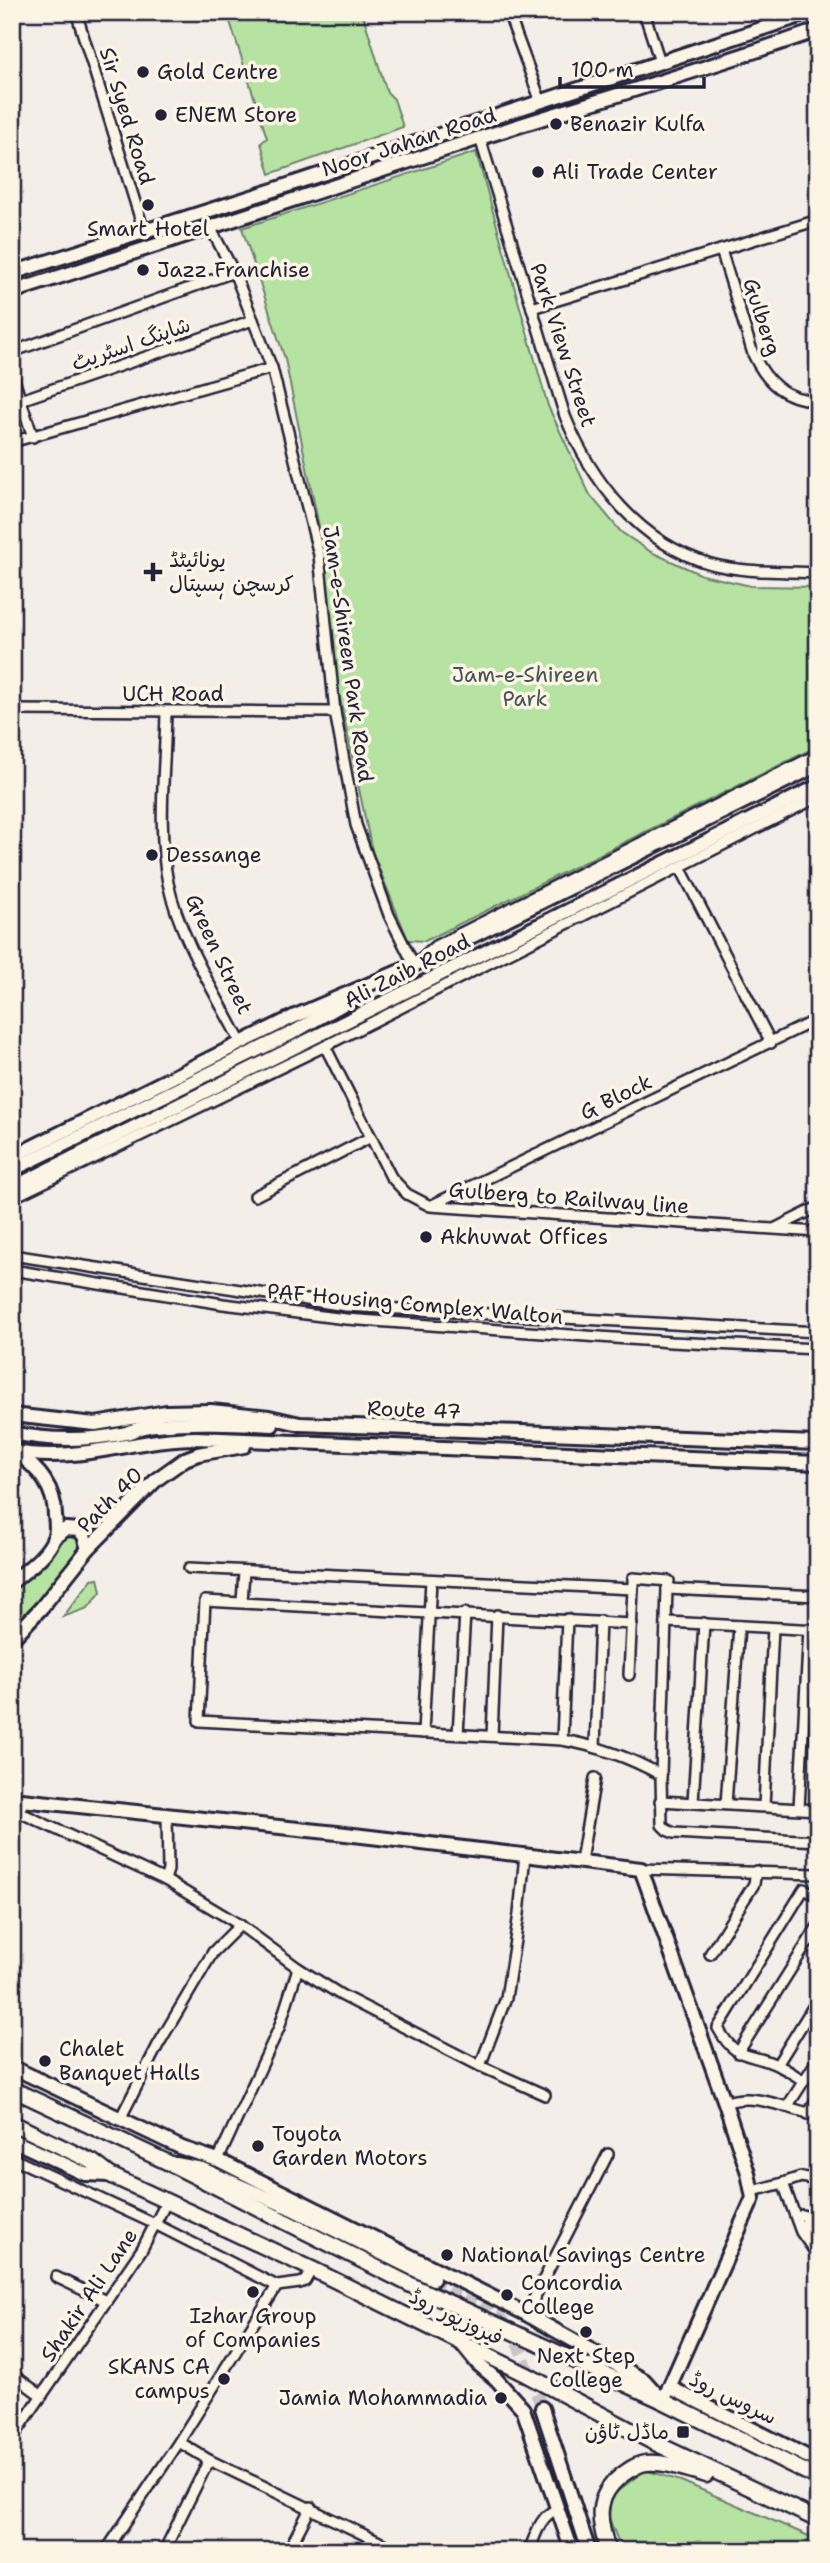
<svg xmlns="http://www.w3.org/2000/svg" width="830" height="2563" font-family="'Shantell Sans','Playpen Sans Arabic',sans-serif">
<style>
.green{fill:#b6e3a1;stroke:#6c826e;stroke-width:2}
.lines{fill:none;stroke-linecap:round;stroke-linejoin:round}
.secondary-tunnel{stroke:#cac5c6;stroke-width:12;stroke-dasharray:12 6;stroke-linecap:butt}
.street-casing{stroke:#22223b;stroke-width:14}
.secondary-casing{stroke:#22223b;stroke-width:18}
.primary-casing{stroke:#22223b;stroke-width:19}
.street{stroke:#fcf5e5;stroke-width:9}
.secondary{stroke:#fcf5e5;stroke-width:12}
.primary{stroke:#fcf5e5;stroke-width:14}
.poi-dot{fill:#22223b;stroke:#fcf5e5;stroke-width:2.5}
.labels{text-anchor:middle;stroke-width:7;stroke-linejoin:round;paint-order:stroke}
.poi-label{font-size:21px;fill:#22223b;stroke:#fcf5e5;text-anchor:start}
.street-label{font-size:21px;fill:#22223b;stroke:#fcf5e5}
.park-label{font-size:21px;fill:#475254;stroke:#fcf5e5}
</style>
<rect width="100%" height="100%" fill="#f4eee9"/>
<filter id="ink" filterUnits="userSpaceOnUse"><feTurbulence type="fractalNoise" baseFrequency=".0143" numOctaves="2"/><feDisplacementMap in="SourceGraphic" scale="14" xChannelSelector="R" yChannelSelector="G"/><feConvolveMatrix kernelMatrix="1 2 1 2 8 2 1 2 1" color-interpolation-filters="sRGB"/></filter>
<g filter="url(#ink)">
<g class="green">
<path d="M227 12H362L387 92 394 99 403 127 270 174 261 143 267 138Z"/>
<path d="M476 152 548 406 590 495 621 532 651 552 702 575 751 586 818 587V746L425 941 408 940 372 851 338 689 324 552 285 359 242 228Z"/>
<path d="M74 1528 88 1549 12 1639V1582Z"/>
<path d="M98 1578 101 1592 88 1608 63 1617 92 1579Z"/>
<path d="M645 2470 681 2481 818 2540V2551H622L609 2518 610 2497Z"/>
</g>
<g class="lines">
<path class="secondary-tunnel" d="M433 2279C455 2291 483 2301 500 2318 521 2338 531 2382 542 2408"/>
<defs>
<g id="street">
<path d="M76 12 144 231"/>
<path d="M508 12 541 102"/>
<path d="M644 12 660 62"/>
<path d="M773 12 777 24"/>
<path d="M480 138 565 416C591 481 640 544 711 564 745 573 782 571 818 573"/>
<path d="M211 229 234 272 272 368 319 555 335 712 356 825 389 915 414 965 435 946 818 754"/>
<path d="M721 250 753 354C767 384 785 399 818 401"/>
<path d="M532 308 818 220"/>
<path d="M12 352 234 272"/>
<path d="M12 374 33 437"/>
<path d="M21 400 253 320"/>
<path d="M12 442 272 368"/>
<path d="M814 573 818 517"/>
<path d="M12 710 335 712"/>
<path d="M166 712C165 768 157 828 168 883 180 939 215 992 241 1043"/>
<path d="M680 867 771 1043"/>
<path d="M325 1046 391 1177 407 1194 430 1206 818 1232"/>
<path d="M255 1196 371 1137"/>
<path d="M12 1198 325 1046 818 797"/>
<path d="M432 1205 818 1019"/>
<path d="M776 1228 818 1207"/>
<path d="M12 1255 346 1306 818 1332"/>
<path d="M12 1270 223 1304 346 1319 671 1342 818 1349"/>
<path d="M189 1568 633 1589V1578L669 1581 667 1589 818 1596"/>
<path d="M667 1589 661 1775 662 1825 667 1830 674 1833 818 1841"/>
<path d="M242 1602 244 1571"/>
<path d="M667 1622 818 1630"/>
<path d="M632 1624 205 1601 199 1721 562 1740C598 1746 629 1757 661 1775"/>
<path d="M629 1675 633 1589"/>
<path d="M423 1733 431 1580"/>
<path d="M458 1734 465 1613"/>
<path d="M492 1736 497 1615"/>
<path d="M562 1740 567 1619"/>
<path d="M595 1746 600 1621"/>
<path d="M660 1801 818 1810"/>
<path d="M23 1802 19 1812 165 1880 240 1925 298 1968 341 1995 480 2066 545 2095"/>
<path d="M693 1802 704 1623"/>
<path d="M726 1804 739 1626"/>
<path d="M764 1806 773 1628"/>
<path d="M799 1808 809 1629"/>
<path d="M12 1826 19 1812"/>
<path d="M581 1861 595 1778"/>
<path d="M641 1869 818 1874"/>
<path d="M165 1880 168 1870 167 1815"/>
<path d="M710 1954 754 1884 756 1871"/>
<path d="M738 2053 818 1926"/>
<path d="M777 2065 818 1999"/>
<path d="M480 2066 506 1998 519 1914 525 1855"/>
<path d="M804 2081C796 2076 788 2070 779 2066 749 2051 737 2063 718 2028L804 1889 818 1896"/>
<path d="M725 2103C755 2091 788 2110 818 2115"/>
<path d="M787 2107 818 2059"/>
<path d="M808 2114 818 2098"/>
<path d="M120 2119 158 2045 213 1952 240 1925"/>
<path d="M12 2158 157 2225 277 2286 300 2283 305 2281 312 2269"/>
<path d="M218 2160 279 2028 298 1968"/>
<path d="M815 2179 818 2142"/>
<path d="M783 2183 801 2177 818 2180"/>
<path d="M753 2191 783 2183 801 2232 818 2256"/>
<path d="M802 2215 818 2220"/>
<path d="M807 2217 806 2226 818 2244"/>
<path d="M56 2277 106 2301"/>
<path d="M526 2314 608 2154"/>
<path d="M12 2374 42 2396"/>
<path d="M12 2439 142 2249 167 2201"/>
<path d="M179 2442 209 2460 398 2551"/>
<path d="M106 2551 179 2442 277 2286"/>
<path d="M164 2551 209 2460"/>
<path d="M288 2551 311 2507"/>
<path d="M529 2551C536 2534 540 2516 557 2509"/>
</g>
<g id="secondary">
<path d="M12 273 267 192 812 12"/>
<path d="M12 292C169 242 324 189 480 138 593 102 706 69 818 30"/>
<path d="M12 1157 293 1017 414 965 818 765"/>
<path d="M12 1170 292 1033 352 999"/>
<path d="M12 1188 818 786"/>
<path d="M12 1415 95 1424 166 1412 211 1411 269 1417 300 1424 818 1443"/>
<path d="M12 1433C50 1441 88 1441 126 1433 136 1430 146 1425 157 1425 195 1421 234 1423 272 1425"/>
<path d="M12 1451C75 1465 134 1438 196 1438L818 1463"/>
<path d="M55 1537 66 1529 79 1530 84 1536 88 1549"/>
<path d="M12 1582C26 1570 47 1556 54 1538 57 1532 56 1523 55 1516 55 1488 39 1469 17 1453"/>
<path d="M12 1639 42 1607 88 1549 157 1479 185 1459 198 1454 244 1446"/>
<path d="M12 1799 337 1833 641 1869 725 2103 748 2173 753 2198 663 2401 644 2380 526 2314 218 2160 182 2148 12 2067"/>
<path d="M12 2140 85 2174 110 2175"/>
<path d="M176 2164 202 2169 286 2206 433 2279"/>
<path d="M461 2343 478 2364 496 2379 523 2409 572 2551"/>
<path d="M669 2387 818 2462"/>
<path d="M542 2408 589 2551"/>
</g>
<g id="primary">
<path d="M12 2089 169 2163 417 2288 663 2401 818 2478"/>
<path d="M12 2123 93 2162 110 2175 312 2269 525 2374 653 2442 818 2520"/>
<path d="M608 2551C599 2521 593 2498 622 2475 629 2470 637 2464 646 2463 666 2461 687 2470 706 2475"/>
</g>
</defs>
<use href="#street" class="street-casing"/>
<use href="#secondary" class="secondary-casing"/>
<use href="#primary" class="primary-casing"/>
<use href="#street" class="street"/>
<use href="#secondary" class="secondary"/>
<use href="#primary" class="primary"/>
</g>
</g>
<g class="poi-dot">
<circle cx="143" cy="72" r="7"/>
<circle cx="161" cy="115" r="7"/>
<circle cx="556" cy="124" r="7"/>
<circle cx="538" cy="172" r="7"/>
<circle cx="148" cy="205" r="7"/>
<circle cx="143" cy="270" r="7"/>
<path d="M149.5 561.5h7v7h7v7h-7v7h-7v-7h-7v-7h7z"/>
<circle cx="152" cy="855" r="7"/>
<circle cx="426" cy="1237" r="7"/>
<circle cx="45" cy="2061" r="7"/>
<circle cx="258" cy="2146" r="7"/>
<circle cx="447" cy="2255" r="7"/>
<circle cx="253" cy="2292" r="7"/>
<circle cx="507" cy="2295" r="7"/>
<circle cx="586" cy="2332" r="7"/>
<circle cx="224" cy="2379" r="7"/>
<circle cx="501" cy="2398" r="7"/>
<rect x="676" y="2425" width="14" height="14" rx="3.5"/>
</g>
<g class="labels">
<g class="poi-label">
<text x="157" y="79">Gold Centre</text>
<text x="175" y="122">ENEM Store</text>
<text x="570" y="131">Benazir Kulfa</text>
<text x="552" y="179">Ali Trade Center</text>
<text x="148" y="236" text-anchor="middle">Smart Hotel</text>
<text x="157" y="277">Jazz Franchise</text>
<text x="169" y="567">یونائیٹڈ<tspan x="169" dy="24">کرسچن ہسپتال</tspan></text>
<text x="166" y="862">Dessange</text>
<text x="440" y="1244">Akhuwat Offices</text>
<text x="59" y="2056">Chalet<tspan x="59" dy="24">Banquet Halls</tspan></text>
<text x="272" y="2141">Toyota<tspan x="272" dy="24">Garden Motors</tspan></text>
<text x="461" y="2262">National Savings Centre</text>
<text x="521" y="2290">Concordia<tspan x="521" dy="24">College</tspan></text>
<text x="253" y="2323" text-anchor="middle">Izhar Group<tspan x="253" dy="24">of Companies</tspan></text>
<text x="586" y="2363" text-anchor="middle">Next Step<tspan x="586" dy="24">College</tspan></text>
<text x="210" y="2374" text-anchor="end">SKANS CA<tspan x="210" dy="24">campus</tspan></text>
<text x="487" y="2405" text-anchor="end">Jamia Mohammadia</text>
<text x="669" y="2439" text-anchor="end">ماڈل ٹاؤن</text>
</g>
<g class="street-label">
<text transform="translate(127 116) rotate(73)" y="7">Sir Syed Road</text>
<text transform="translate(409 142) rotate(-18)" y="7">Noor Jahan Road</text>
<text transform="translate(762 317) rotate(72)" y="7">Gulberg</text>
<text transform="translate(131 344) rotate(-19)" y="7">شاپنگ اسٹریٹ</text>
<text transform="translate(563 345) rotate(72)" y="7">Park View Street</text>
<text transform="translate(348 654) rotate(82)" y="7">Jam-e-Shireen Park Road</text>
<text x="173" y="701">UCH Road</text>
<text transform="translate(219 954) rotate(65)" y="7">Green Street</text>
<text transform="translate(407 971) rotate(-27)" y="7">Ali Zaib Road</text>
<text transform="translate(616 1097) rotate(-26)" y="7">G Block</text>
<text transform="translate(569 1198) rotate(4)" y="7">Gulberg to Railway line</text>
<text transform="translate(415 1304) rotate(5)" y="7">PAF Housing Complex Walton</text>
<text transform="translate(414 1410) rotate(2)" y="7">Route 47</text>
<text transform="translate(110 1500) rotate(-45)" y="7">Path 40</text>
<text transform="translate(89 2295) rotate(-56)" y="7">Shakir Ali Lane</text>
<text transform="translate(456 2317) rotate(26)" y="7">فیروزپور روڈ</text>
<text transform="translate(733 2398) rotate(26)" y="7">سروس روڈ</text>
</g>
<g class="park-label">
<text x="525" y="682">Jam-e-Shireen<tspan x="525" dy="24">Park</tspan></text>
</g>
</g>
<rect width="830" height="2563" fill="none" stroke="#fcf5e5" stroke-width="42"/>
<rect x="21" y="21" width="788" height="2521" fill="none" stroke="#22223b" stroke-width="2.5" filter="url(#ink)"/>
<path d="M560 77v10h144v-10" fill="none" stroke="#22223b" stroke-width="3.5"/>
<text x="571" y="77" font-size="21" fill="#22223b" stroke="#fcf5e5" stroke-width="5" paint-order="stroke">100 m</text>
</svg>
